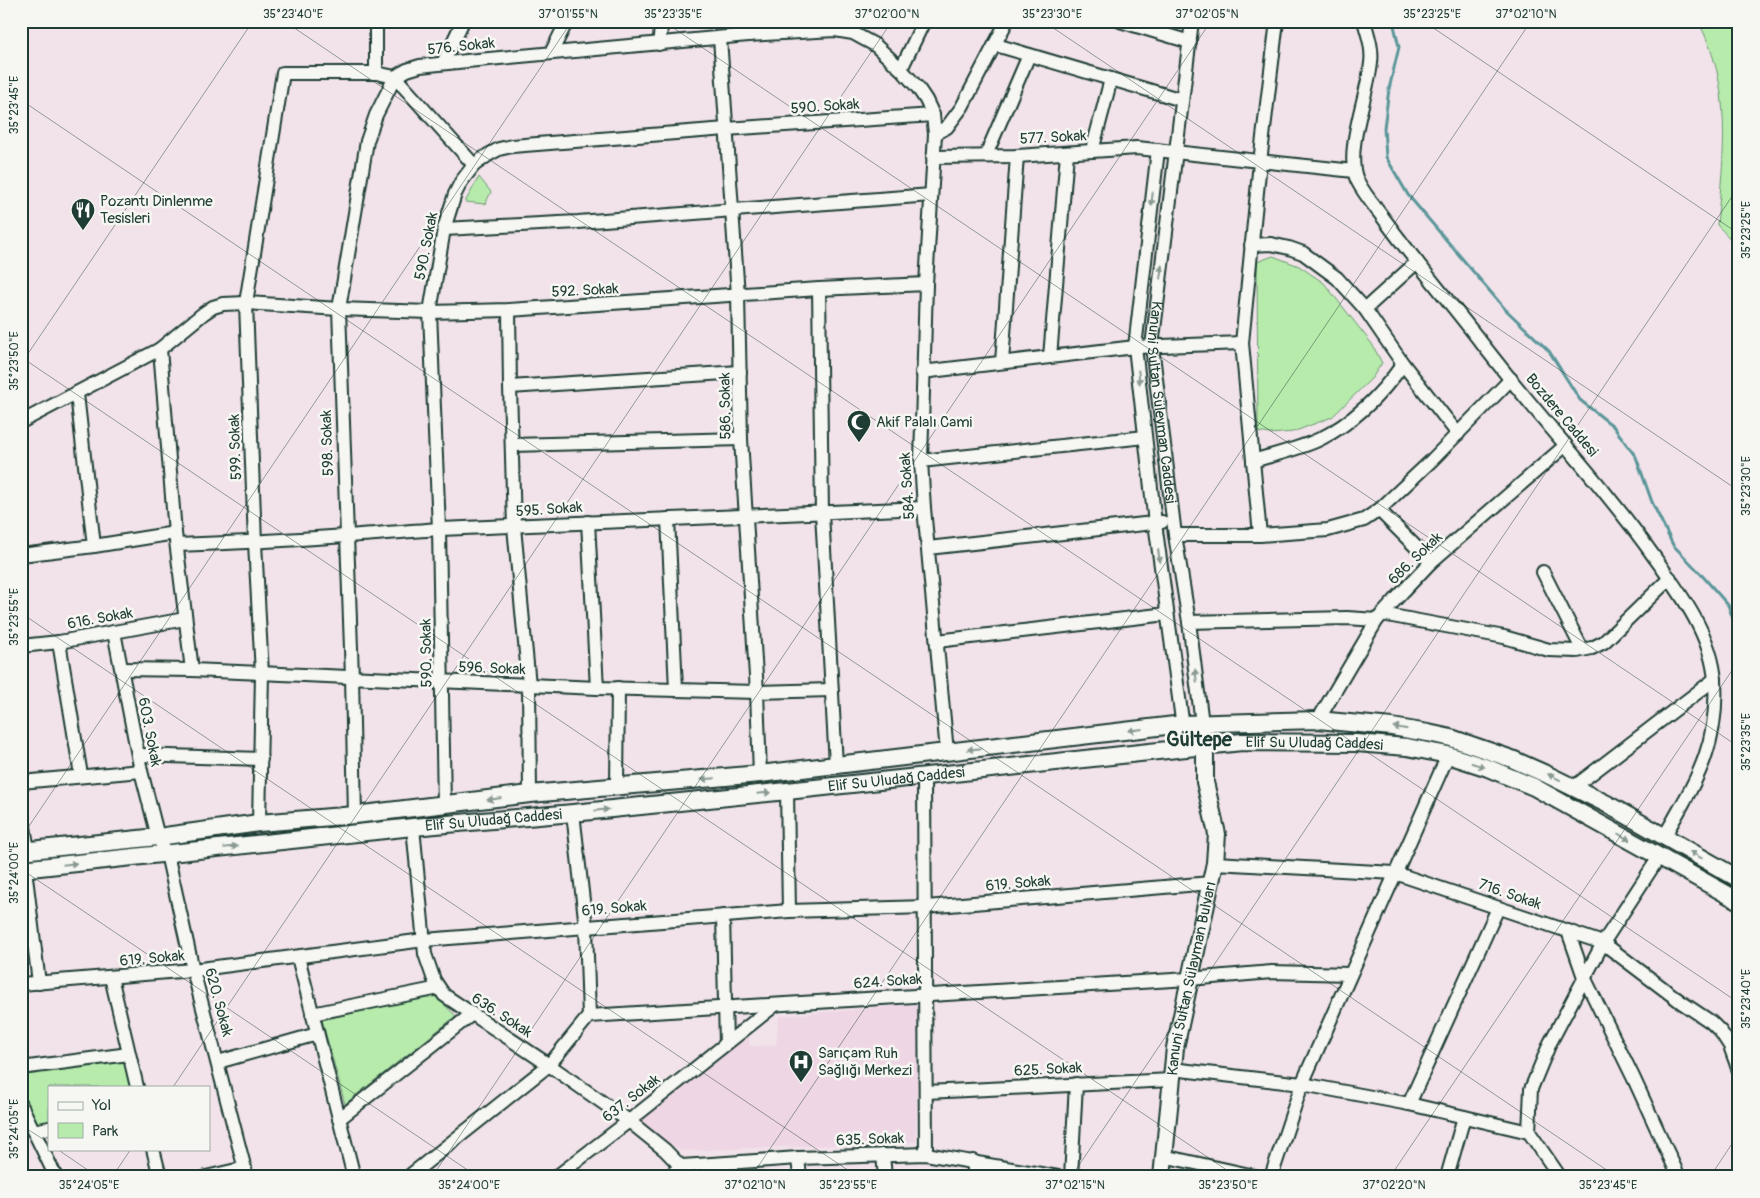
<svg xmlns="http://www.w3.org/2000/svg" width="1760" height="1198" font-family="Pangolin,sans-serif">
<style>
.built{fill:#efd6e5}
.green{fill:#b6ebac;stroke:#6a9470}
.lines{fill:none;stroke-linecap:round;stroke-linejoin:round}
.stream{stroke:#5a9699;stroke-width:3}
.minor-casing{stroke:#1f3d34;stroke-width:16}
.major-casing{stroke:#1f3d34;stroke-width:20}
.minor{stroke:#f6f6f2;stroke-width:12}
.major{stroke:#f6f6f2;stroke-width:16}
.oneway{fill:#8a9a93}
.ticks{fill:none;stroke:#1f3d34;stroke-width:1;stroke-opacity:0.45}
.labels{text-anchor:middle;stroke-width:5;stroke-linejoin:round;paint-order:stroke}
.street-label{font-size:15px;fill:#1f3d34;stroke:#f6f6f2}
.poi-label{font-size:15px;fill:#1f3d34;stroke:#f6f6f2;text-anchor:start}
.district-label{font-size:20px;font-weight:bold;fill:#1f3d34;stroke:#f6f6f2}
.neatline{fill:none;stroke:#1f3d34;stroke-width:2}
.ticks-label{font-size:12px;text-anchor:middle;fill:#1f3d34}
</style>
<rect width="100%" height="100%" fill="#f2e3ea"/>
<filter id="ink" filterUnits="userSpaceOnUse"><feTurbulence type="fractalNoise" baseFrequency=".02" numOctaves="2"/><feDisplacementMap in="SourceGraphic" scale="10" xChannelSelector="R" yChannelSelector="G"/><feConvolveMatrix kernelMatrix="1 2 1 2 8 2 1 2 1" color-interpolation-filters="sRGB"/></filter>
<g filter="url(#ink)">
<path class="built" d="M918 1004 916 1142 682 1151 666 1142 639 1119 748 1030 750 1046 776 1045 779 1016Z"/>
<g class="green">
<path d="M1698 21H1739V248L1717 225C1724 155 1733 86 1698 21Z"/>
<path d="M479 177 491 192 485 204 465 202Z"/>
<path d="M1273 256 1299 266 1324 283 1372 344 1382 363 1372 378 1332 417 1293 432 1270 434 1258 432 1257 262Z"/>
<path d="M434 995 456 1016 345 1104 322 1020Z"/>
<path d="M124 1061 131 1087H49V1122L36 1125 21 1088V1074Z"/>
</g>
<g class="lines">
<g class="stream">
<path d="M1393 21 1399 47 1389 89 1384 128 1386 157 1408 195 1505 309 1549 351 1580 400 1613 426 1636 457 1652 502 1673 545 1699 572 1728 605 1739 635"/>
<path d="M1737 815 1739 795"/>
</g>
<defs>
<g id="minor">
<path d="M1120 21 1190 42"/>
<path id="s1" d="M1192 21 1152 346 1175 535 1189 622 1205 747"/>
<path d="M1364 21C1368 35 1373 49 1371 63 1368 94 1344 151 1357 180 1365 196 1377 209 1387 223 1407 250 1428 276 1449 302 1470 328 1490 354 1511 380 1560 440 1611 496 1655 558 1681 594 1712 636 1715 681 1719 747 1695 782 1664 837"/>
<path d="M748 35 755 21"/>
<path d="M720 38 738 295 741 439 757 692 760 774"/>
<path d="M659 44 662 21"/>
<path d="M996 45 1182 100"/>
<path d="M551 53 567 21"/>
<path d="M443 63 463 21"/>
<path d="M901 69 924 21"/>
<path d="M376 73V21"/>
<path d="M395 77 407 70 420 66 467 61 748 35 835 30 853 33 862 38 875 45 901 69 918 88 926 100 933 115 935 134 926 284 921 461 924 508 947 752"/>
<path d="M935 134 947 127 962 107 1007 21"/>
<path d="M1158 150 1135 347 1155 523 1186 749"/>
<path d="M1092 151 1111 79"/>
<path d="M986 155 1029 55"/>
<path d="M933 157 1017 156 1137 148 1354 171"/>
<path d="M444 229 578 222 931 195"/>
<path d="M1251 245 1271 244 1289 248 1303 253 1337 278 1365 309 1403 364 1458 434"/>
<path d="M819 289 822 513 836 765"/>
<path d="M1365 309 1417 262"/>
<path d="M509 310 510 387 514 527 529 685 530 794"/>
<path d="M1050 357 1067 153"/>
<path d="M1002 362 1017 156"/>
<path d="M922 372 1135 347 1242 343"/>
<path d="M510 387 740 372"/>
<path d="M77 394 94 546"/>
<path d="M21 422 160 349"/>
<path d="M512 445 741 439"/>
<path d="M921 461 1145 437"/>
<path d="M1253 461C1276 454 1299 449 1320 439 1354 422 1381 395 1403 364"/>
<path d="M1379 510 1431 562"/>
<path d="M668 519 676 689"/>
<path d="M588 522 597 688"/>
<path d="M1175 535H1260L1328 530 1364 520 1379 510 1432 460 1511 379"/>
<path d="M1260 535 1242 343 1260 162 1277 21"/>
<path d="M177 545C233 543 290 540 346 536 378 534 409 531 441 529 602 523 763 516 924 508"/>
<path d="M928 548 1162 522"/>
<path d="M21 555 94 546 175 533"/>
<path d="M1543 572 1582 649"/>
<path d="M1382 614 1504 637 1549 650 1577 651 1592 648 1604 642 1670 578"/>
<path d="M1189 622 1347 618 1377 620"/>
<path d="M114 632 141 771 158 837 167 854 193 970 247 1177"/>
<path d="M937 641 1167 614"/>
<path d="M59 642 81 775"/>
<path d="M21 646 59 642 185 619"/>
<path d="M122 669 192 670 597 688 757 692 831 690"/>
<path d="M192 670 175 533 160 349 204 313 213 307 223 304 246 303 339 309 430 312 509 310 819 289 926 284"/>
<path d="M1318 720 1377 620 1396 599 1431 562 1566 445"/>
<path d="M138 755 261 759"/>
<path d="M924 776 926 1154"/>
<path d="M21 782 141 771"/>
<path d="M617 787 618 688"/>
<path d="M1574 787 1715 679"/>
<path d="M787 791 789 911"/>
<path d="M444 805 439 529 430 312 444 229 455 194 461 182 474 165 488 155 499 149 512 146 726 129 933 115"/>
<path d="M21 809 28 850"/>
<path d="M355 815 352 677 339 309 367 141 376 115 395 77"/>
<path d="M259 823 262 674 255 543 246 303 283 73H376L395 77 474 165"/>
<path d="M413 827 425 954 434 980 444 995 549 1065 629 1121 665 1150 691 1177"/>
<path d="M1215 863 1395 873 1603 943 1681 1002 1711 1022 1721 1032 1730 1046 1739 1071"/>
<path d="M25 869 39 983"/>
<path d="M723 916 726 1044"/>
<path d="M1568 931 1584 977 1634 1079 1679 1177"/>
<path d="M298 957 354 1177"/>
<path d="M111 977 137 1087"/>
<path d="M21 984 193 970 424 940 789 911 926 907 1211 883"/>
<path d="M312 1014 439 988"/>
<path d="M589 1016 1189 979 1272 972 1350 974"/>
<path d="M218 1062 317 1034"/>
<path d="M21 1068 129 1054"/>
<path d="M1172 1069 1302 1084 1409 1104 1529 1132"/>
<path d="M926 1092 1171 1080"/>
<path d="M1409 1104 1498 908"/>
<path d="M21 1105 56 1177"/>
<path d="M339 1119 472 1014"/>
<path d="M33 1131 49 1128"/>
<path d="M153 1149 160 1177"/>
<path d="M883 1155 885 1177"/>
<path d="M1163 1156 1259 1177"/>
<path d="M798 1158 800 1177"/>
<path d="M973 1161 975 1177"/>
<path d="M682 1166 798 1158 926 1154 1058 1177"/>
<path d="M206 1177 245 1168"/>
<path d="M408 1177 549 1065 589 1016 586 927 573 813"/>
<path d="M556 1177 629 1121 775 1005"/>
<path d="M668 1177 682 1166"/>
<path d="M1071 1177 1076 1084"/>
<path d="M1271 1177 1302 1084 1448 755"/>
<path d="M1447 1177 1464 1117"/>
<path d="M1560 1177 1529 1132 1531 1089 1550 1043 1603 943 1659 857"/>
</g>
<g id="major">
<path d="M21 851 158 837 259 823 355 815 530 794 760 774 1183 724 1318 720 1392 727 1428 733 1451 738 1512 759 1548 775 1607 804 1739 879"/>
<path id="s2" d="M21 869 413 827 573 813 787 791 1242 742 1356 743 1407 747 1448 755 1488 768 1534 787 1739 901"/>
<path id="s3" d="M1162 1177 1175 1048 1215 863 1217 834 1205 782V747"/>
</g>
</defs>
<use href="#minor" class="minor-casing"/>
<use href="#major" class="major-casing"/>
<use href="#minor" class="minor"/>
<use href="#major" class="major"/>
</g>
<defs><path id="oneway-solid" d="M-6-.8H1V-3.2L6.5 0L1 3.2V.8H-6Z" transform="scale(1.25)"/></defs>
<g class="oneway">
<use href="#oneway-solid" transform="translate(1152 199) rotate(96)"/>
<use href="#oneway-solid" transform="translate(1161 272) rotate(-83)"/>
<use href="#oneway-solid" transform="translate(1139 377) rotate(84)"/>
<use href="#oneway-solid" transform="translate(1159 556) rotate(82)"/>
<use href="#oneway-solid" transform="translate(1196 676) rotate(-98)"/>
<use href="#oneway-solid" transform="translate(1400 728) rotate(-171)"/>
<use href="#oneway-solid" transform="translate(1135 730) rotate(173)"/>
<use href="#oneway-solid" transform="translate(974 749) rotate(174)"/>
<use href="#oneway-solid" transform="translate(1478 765) rotate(18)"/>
<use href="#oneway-solid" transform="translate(1554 777) rotate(-154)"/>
<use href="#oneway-solid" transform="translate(708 779) rotate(175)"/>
<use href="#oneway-solid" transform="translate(764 793) rotate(-5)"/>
<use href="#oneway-solid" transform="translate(494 799) rotate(173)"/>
<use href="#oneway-solid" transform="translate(602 810) rotate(-6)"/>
<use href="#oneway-solid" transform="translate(1624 837) rotate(30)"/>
<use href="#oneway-solid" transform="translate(231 847) rotate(-6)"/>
<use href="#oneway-solid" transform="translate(1696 855) rotate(-150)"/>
<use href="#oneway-solid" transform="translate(70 864) rotate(-6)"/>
</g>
</g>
<path class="ticks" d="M284 21 1739 1003M663 21 1739 747M1043 21 1739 491M1423 21 1739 234M21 100 1617 1177M21 357 1237 1177M21 364 253 21M21 613 858 1177M21 838 572 21M21 869 478 1177M173 1087 892 21M21 1125 49 1143M57 1149 98 1177M112 1177 131 1149M432 1177 1211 21M751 1177 1531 21M1071 1177 1739 186M1390 1177 1739 660M1710 1177 1739 1133"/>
<defs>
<symbol id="restaurant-pin" viewBox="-11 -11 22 30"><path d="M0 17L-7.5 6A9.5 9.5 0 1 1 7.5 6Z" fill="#1f3d34" stroke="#f6f6f2"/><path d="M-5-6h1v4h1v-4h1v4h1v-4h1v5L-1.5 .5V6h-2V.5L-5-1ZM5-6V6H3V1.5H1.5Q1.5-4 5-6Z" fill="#fff"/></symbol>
<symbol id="mosque-pin" viewBox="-11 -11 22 30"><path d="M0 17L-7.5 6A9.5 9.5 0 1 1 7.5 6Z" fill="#1f3d34" stroke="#f6f6f2"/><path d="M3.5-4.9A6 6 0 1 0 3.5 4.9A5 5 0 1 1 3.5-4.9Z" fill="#fff"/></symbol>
<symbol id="hospital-pin" viewBox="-11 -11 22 30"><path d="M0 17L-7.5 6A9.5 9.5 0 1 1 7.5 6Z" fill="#1f3d34" stroke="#f6f6f2"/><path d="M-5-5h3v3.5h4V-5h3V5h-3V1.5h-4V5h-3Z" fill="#fff"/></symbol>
</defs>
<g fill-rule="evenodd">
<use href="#restaurant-pin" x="69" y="196" width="28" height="38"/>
<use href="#mosque-pin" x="845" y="408" width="28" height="38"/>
<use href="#hospital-pin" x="787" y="1048" width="28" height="38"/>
</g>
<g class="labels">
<g class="street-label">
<text transform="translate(461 46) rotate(-6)" y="5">576. Sokak</text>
<text transform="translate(825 106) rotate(-4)" y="5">590. Sokak</text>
<text transform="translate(1053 137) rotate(-3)" y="5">577. Sokak</text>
<text transform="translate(426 246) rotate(-79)" y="5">590. Sokak</text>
<text transform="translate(585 290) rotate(-3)" y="5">592. Sokak</text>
<text dy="5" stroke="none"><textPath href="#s1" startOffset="384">Kanuni Sultan Süleyman Caddesi</textPath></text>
<text transform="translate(725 406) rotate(-91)" y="5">586. Sokak</text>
<text transform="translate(1562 415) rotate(50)" y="5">Bozdere Caddesi</text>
<text transform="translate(327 443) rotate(-92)" y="5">598. Sokak</text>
<text transform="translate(235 447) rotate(-92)" y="5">599. Sokak</text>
<text transform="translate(907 486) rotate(-94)" y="5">584. Sokak</text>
<text transform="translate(549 509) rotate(-4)" y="5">595. Sokak</text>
<text transform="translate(1415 558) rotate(-44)" y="5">686. Sokak</text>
<text transform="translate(100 618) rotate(-10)" y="5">616. Sokak</text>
<text transform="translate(426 653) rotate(-91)" y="5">590. Sokak</text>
<text transform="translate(492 668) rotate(2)" y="5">596. Sokak</text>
<text transform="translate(150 732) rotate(79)" y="5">603. Sokak</text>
<text dy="5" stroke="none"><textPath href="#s2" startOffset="1300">Elif Su Uludağ Caddesi</textPath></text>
<text dy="5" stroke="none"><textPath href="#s2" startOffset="880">Elif Su Uludağ Caddesi</textPath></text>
<text dy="5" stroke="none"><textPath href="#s2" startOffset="475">Elif Su Uludağ Caddesi</textPath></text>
<text transform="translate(1018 883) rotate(-5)" y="5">619. Sokak</text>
<text transform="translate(1510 894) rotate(19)" y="5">716. Sokak</text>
<text transform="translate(614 908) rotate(-5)" y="5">619. Sokak</text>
<text transform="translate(152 958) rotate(-5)" y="5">619. Sokak</text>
<text dy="5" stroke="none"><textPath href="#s3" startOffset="201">Kanuni Sultan Sülayman Bulvarı</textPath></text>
<text transform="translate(888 981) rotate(-4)" y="5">624. Sokak</text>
<text transform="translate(219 1002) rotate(75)" y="5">620. Sokak</text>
<text transform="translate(502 1015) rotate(33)" y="5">636. Sokak</text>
<text transform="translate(1048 1069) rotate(-3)" y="5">625. Sokak</text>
<text transform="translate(631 1098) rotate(-38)" y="5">637. Sokak</text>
<text transform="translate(870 1139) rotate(-2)" y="5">635. Sokak</text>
</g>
<g class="poi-label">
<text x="100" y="206">Pozantı Dinlenme<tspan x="100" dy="17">Tesisleri</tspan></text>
<text x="876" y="427">Akif Palalı Cami</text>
<text x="818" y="1058">Sarıçam Ruh<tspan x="818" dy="17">Sağlığı Merkezi</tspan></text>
</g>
<g class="district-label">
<text x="1199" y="746">Gültepe</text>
</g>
</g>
<rect width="1760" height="1198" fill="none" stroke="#f6f6f2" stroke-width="55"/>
<rect x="48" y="1086" width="162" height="65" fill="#f6f6f2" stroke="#a0aca6"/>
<rect x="58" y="1102" width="25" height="8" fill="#f6f6f2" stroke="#a0aca6"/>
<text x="92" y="1110" font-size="15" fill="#1f3d34">Yol</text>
<rect x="58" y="1123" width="25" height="15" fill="#b6ebac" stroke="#a0aca6"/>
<text x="92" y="1136" font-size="15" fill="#1f3d34">Park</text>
<rect x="28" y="28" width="1704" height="1142" class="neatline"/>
<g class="ticks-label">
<text x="293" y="18">35°23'40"E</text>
<text x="568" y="18">37°01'55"N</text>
<text x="673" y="18">35°23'35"E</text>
<text x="887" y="18">37°02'00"N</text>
<text x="1052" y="18">35°23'30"E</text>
<text x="1207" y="18">37°02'05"N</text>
<text x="1432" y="18">35°23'25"E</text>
<text x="1526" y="18">37°02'10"N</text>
<text transform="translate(14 105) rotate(-90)" y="4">35°23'45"E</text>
<text transform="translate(1746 230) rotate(-90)" y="4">35°23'25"E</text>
<text transform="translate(14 361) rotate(-90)" y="4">35°23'50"E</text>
<text transform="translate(1746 486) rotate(-90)" y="4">35°23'30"E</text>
<text transform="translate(14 617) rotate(-90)" y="4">35°23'55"E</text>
<text transform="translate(1746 742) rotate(-90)" y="4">35°23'35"E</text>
<text transform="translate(14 873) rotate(-90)" y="4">35°24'00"E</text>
<text transform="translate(1746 999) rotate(-90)" y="4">35°23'40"E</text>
<text transform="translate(14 1129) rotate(-90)" y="4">35°24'05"E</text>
<text x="89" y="1189">35°24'05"E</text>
<text x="469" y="1189">35°24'00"E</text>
<text x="755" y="1189">37°02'10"N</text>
<text x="848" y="1189">35°23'55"E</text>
<text x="1075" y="1189">37°02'15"N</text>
<text x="1228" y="1189">35°23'50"E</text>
<text x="1394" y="1189">37°02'20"N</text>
<text x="1608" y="1189">35°23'45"E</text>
</g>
</svg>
